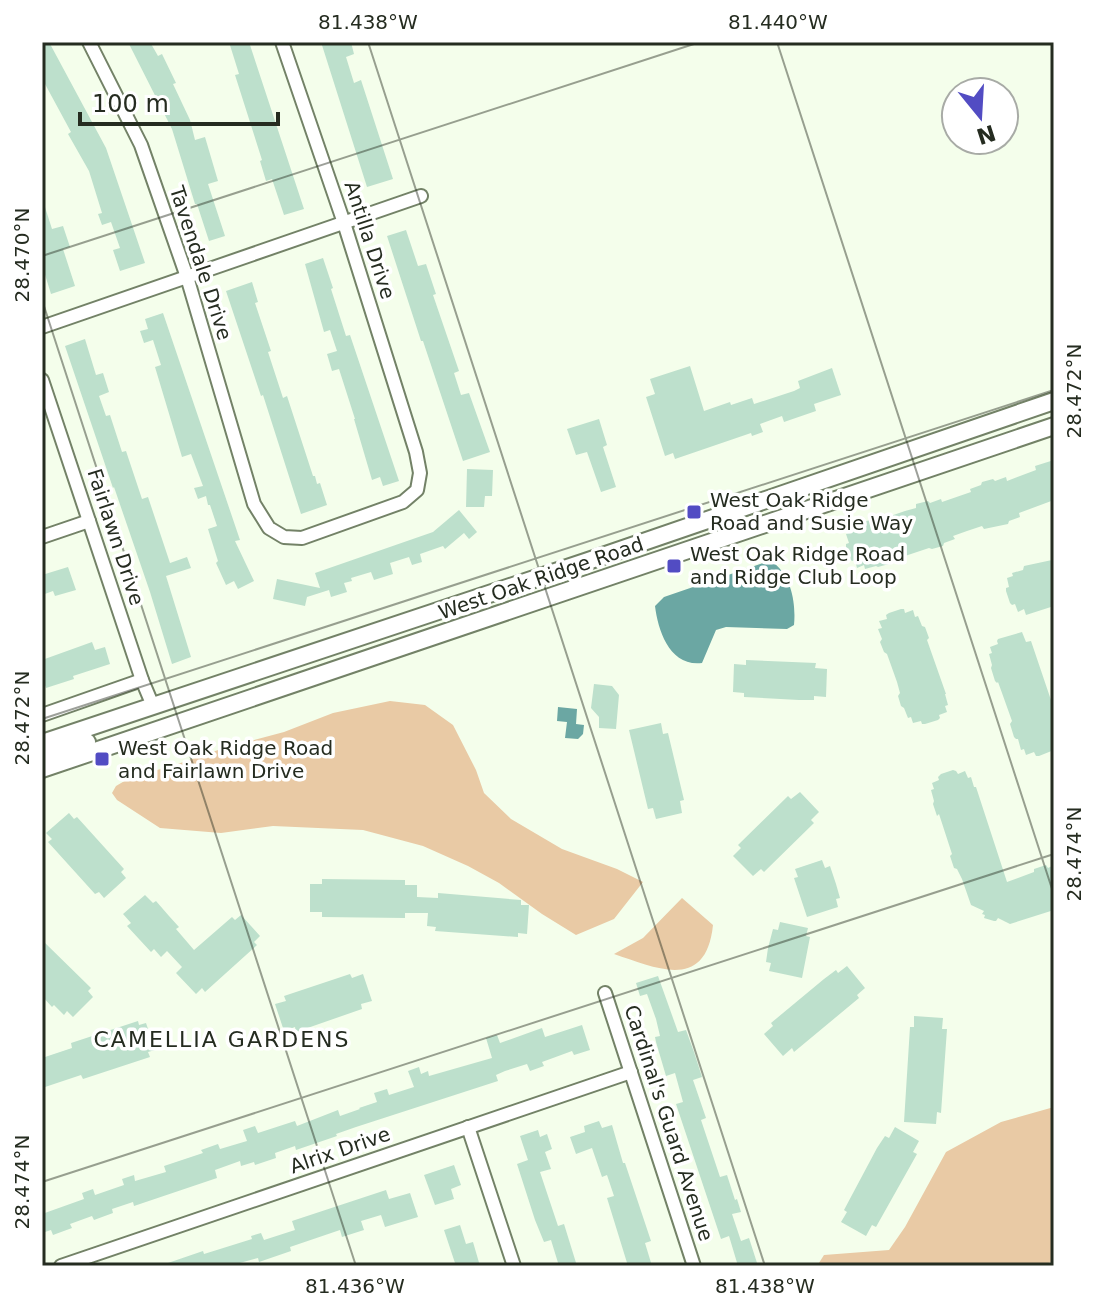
<svg xmlns="http://www.w3.org/2000/svg" width="1096" height="1308" font-family="'DejaVu Sans',sans-serif">
<style>
.green{fill:#e9caa5}
.water{fill:#6ba7a3}
.building{fill:#bde0cc}
.lines{fill:none;stroke-linecap:round;stroke-linejoin:round}
.street-casing{stroke:#738267;stroke-width:16}
.secondary-casing{stroke:#738267;stroke-width:20}
.street{stroke:#fff;stroke-width:12}
.secondary{stroke:#fff;stroke-width:16}
.ticks{fill:none;stroke:#252c20;stroke-width:2;stroke-opacity:0.45}
.poi-dot{fill:#524cc3;stroke:#fff;stroke-width:3}
.labels{text-anchor:middle;stroke-width:7;stroke-linejoin:round;paint-order:stroke}
.street-label{font-size:20px;fill:#252c20;stroke:#fff}
.poi-label{font-size:20px;fill:#252c20;stroke:#fff;text-anchor:start}
.neighbourhood-label{font-size:22px;letter-spacing:2px;fill:#252c20;stroke:#fff}
.neatline{fill:none;stroke:#252c20;stroke-width:3}
.ticks-label{font-size:20px;text-anchor:middle;fill:#252c20}
</style>
<rect width="100%" height="100%" fill="#f4feeb"/>
<g class="green">
<path d="M390 701 425 705 453 725 476 770 484 793 511 819 562 849 617 869 643 882 614 919 576 935 542 914 499 883 468 866 423 846 363 830 273 826 221 833 160 828 117 800 112 793 116 786 133 776 169 767 221 749 284 732 333 713Z"/>
<path d="M682 898 713 925C706 992 656 968 614 954L643 938Z"/>
<path d="M1054 1107V1261L1040 1266H817L824 1255 889 1250 905 1227 946 1152 1001 1122Z"/>
</g>
<g class="water">
<path d="M763 563H774C792 578 796 604 794 625L787 629 726 627 716 630 702 663C670 667 658 631 655 606L664 597Z"/>
<path d="M558 707 577 709 576 724 584 725 583 734 578 739 565 738 567 722 557 721Z"/>
</g>
<g class="building">
<path d="M42 42H49L106 148 145 263 120 271 113 250 120 248 111 222 102 225 98 214 102 213 89 171 68 134 71 132 45 84 42 85Z"/>
<path d="M128 42H150L158 56 162 54 176 83 173 84 190 120 195 140 205 137 218 181 208 184 225 236 209 241 197 204H195L172 129Z"/>
<path d="M229 42H249L304 209 284 215 272 179 266 181 260 161 262 160 235 75 239 74Z"/>
<path d="M321 42H351L354 54 346 57 354 83 361 80 393 179 367 187Z"/>
<path d="M42 204H44L52 229 63 226 70 247 63 249 75 286 51 294 42 265Z"/>
<path d="M406 230 418 266 426 264 436 294 433 295 459 371 454 373 461 395 469 393 490 452 463 461 423 341H421L387 236Z"/>
<path d="M323 258 333 288 331 289 346 336 350 335 399 481 383 486 380 477 372 480 354 419H355L339 369 332 371 327 354 337 351 330 330 324 332 305 264Z"/>
<path d="M252 282 258 302 255 303 271 351 268 352 283 398 287 396 313 476H315L317 484 320 483 327 505 301 514 263 395 261 396 226 291Z"/>
<path d="M163 313 240 540 235 541 254 581 238 589 234 581 226 585 216 563 218 561 208 529 217 526 210 505H208L206 496 198 499 194 488 203 486 191 454 182 457 155 367 161 365 153 340 144 343 140 331 148 329 145 319Z"/>
<path d="M85 339 96 375 103 373 109 392 99 396 106 416 110 415 122 452 126 451 142 499 148 497 170 563 187 557 191 568 166 576 191 657 172 664 150 592 114 487 113 488 65 346Z"/>
<path d="M690 366 704 411 730 402 731 405 752 398 754 404 794 391 800 388 798 381 832 368 841 395 814 404 816 411 784 422 782 416 760 424 763 432 752 436 751 433 675 459 673 453 665 456 646 397 655 394 650 379Z"/>
<path d="M599 419 607 445 603 447 616 487 601 492 587 452 576 455 567 429Z"/>
<path d="M1054 460V500L1019 513 1020 517 1009 521 1008 524 984 529 982 526 967 531 953 536 955 539 944 543 943 546 932 549 929 548 890 561 889 564 878 567 876 566 865 569 864 565 857 568 855 560 852 561 850 559 846 547V544L849 543 846 534 852 532 851 529 862 525 863 522 874 519 876 521 905 511 916 508V504L928 501 930 503 941 499 942 502 971 492 970 489 981 485 982 482 993 479 995 481 1006 477 1007 481 1036 470 1035 466Z"/>
<path d="M467 469 493 470 492 496H485L484 507H466Z"/>
<path d="M459 510 477 532 469 539 464 533 445 549 443 546 420 554 422 562 412 565 409 557 390 563 393 574 374 580 371 572 351 578 352 581 344 583 347 592 331 597 329 590 307 597 305 606 273 599 277 579 320 588 315 573 433 532Z"/>
<path d="M1052 560 1054 567V606L1026 615 1024 609 1018 612 1015 604 1012 605 1010 603 1006 591V588L1009 587 1007 578 1013 576 1012 573 1023 570 1024 566Z"/>
<path d="M68 567 76 590 55 596 53 591 42 595V575Z"/>
<path d="M901 609H904L905 613 913 610 915 617 918 616 922 626 925 627 929 638 927 640 946 694H945L948 705 945 706 947 712 939 715 940 718 938 720 925 724H922L921 721 913 723 911 717 908 718 904 708 901 706 898 696 900 693 897 682 887 654 884 652 880 642 882 639 878 629 882 628 879 621 887 619 886 615 889 613Z"/>
<path d="M1022 632 1026 642 1031 641 1054 709V750L1039 756H1036L1034 752 1026 755 1024 749 1021 750 1018 739H1016L1014 737 1010 724 1012 721 1002 693 998 682 997 683 995 681 991 668 992 665 989 654 992 653 990 647 998 644 997 641 998 639Z"/>
<path d="M92 642 95 650 105 647 110 664 73 676 74 679 46 688 42 677V660Z"/>
<path d="M746 660 816 663 815 668 827 669 826 697 814 696V700H799L744 697V693L733 692 734 664 746 665Z"/>
<path d="M594 684 612 686 619 695 616 729 599 728V717L591 708Z"/>
<path d="M661 723 663 734 668 733 684 800 680 801 682 813 656 819 653 808 648 809 629 730Z"/>
<path d="M953 770 956 771 958 774 965 771 968 778 971 777 974 787H976L1007 882 1034 872V869L1046 865 1048 868 1054 865V910L1010 924 998 918 996 921H994L984 918 985 915 982 914 984 911 971 905 962 879 957 869 954 868 950 856 952 854 939 814 937 816 933 804 934 801 931 790 934 789 932 783 939 780 938 777 941 774Z"/>
<path d="M800 792 819 812 811 820 814 823 764 872 761 869 753 876 733 856 741 848 738 845 788 796 791 799Z"/>
<path d="M69 813 74 819 77 817 124 869 121 872 126 878 104 898 99 892 95 894 48 842 52 839 46 833Z"/>
<path d="M822 860 825 868 830 866 836 884 840 898 836 899 838 907 807 917 794 878 798 877 795 869Z"/>
<path d="M322 879 405 880V885H417V897L438 898V893L521 900V905H529L527 934 518 933V937L435 931 436 927 427 926 428 913H405V918L322 917V912H310V884H322Z"/>
<path d="M145 895 153 903 156 901 169 916 179 927 176 929 194 950 232 917 235 920 241 915 260 936 254 942 257 945 205 992 202 988 196 994 176 973 182 967 167 951 161 957 154 949 151 952 127 926 131 923 123 914Z"/>
<path d="M780 922 808 928 806 936 810 937 802 978 769 971 771 963 766 962 768 948 773 929 778 930Z"/>
<path d="M42 940 91 988 88 991 93 997 73 1017 67 1011 64 1015 54 1005 52 1007 42 996Z"/>
<path d="M847 966 865 988 857 995 859 998 794 1052 792 1048 783 1056 764 1034 773 1026 771 1023 824 979 836 970 838 973Z"/>
<path d="M350 974 352 978 363 974 372 1001 361 1004 362 1009 296 1032 295 1027 284 1031 275 1004 286 1001 284 996Z"/>
<path d="M658 976 678 1032 686 1030 694 1052 702 1077 693 1080 706 1118 701 1120 720 1177 727 1175 735 1200 737 1199 741 1212 732 1214 741 1241 749 1238 758 1266H738L729 1236 721 1239 676 1104 683 1102 675 1073 666 1076 656 1042 655 1037 660 1036 656 1019 647 994 640 996 636 983Z"/>
<path d="M914 1016 943 1018 942 1029H947L941 1113 937 1112 936 1124 904 1122 910 1027H914Z"/>
<path d="M138 1021 139 1025 146 1023 155 1050 148 1052 150 1057 83 1079 81 1075 42 1088V1058L72 1048 71 1043Z"/>
<path d="M582 1025 590 1050 574 1055 572 1051 553 1058 542 1062 544 1066 530 1071 527 1064 505 1071 496 1075 498 1081 356 1127 336 1134 337 1136 296 1150 295 1146 275 1153 276 1158 255 1165 254 1162 241 1166 240 1161 215 1170 217 1178 134 1206 133 1202 112 1209 113 1213 94 1220 92 1216 70 1224 72 1228 53 1235 51 1230 42 1233V1214L84 1199 82 1193 93 1189 95 1195 124 1185 122 1179 134 1175 135 1181 166 1172 164 1166 203 1153 201 1150 218 1144 220 1149 247 1141 243 1130 255 1126 258 1133 295 1121 297 1126 338 1110 340 1116 360 1109 359 1108 377 1102 374 1093 387 1089 389 1095 414 1087 408 1071 419 1067 421 1074 428 1071 429 1076 492 1058 486 1038 497 1035 500 1043 542 1028 545 1037Z"/>
<path d="M599 1121 602 1128 612 1125 623 1163H625L651 1241 645 1243 652 1266H628L607 1198 614 1196 607 1175 602 1177 592 1148 576 1154 570 1137 585 1132 584 1126Z"/>
<path d="M895 1127 919 1141 913 1152 917 1154 876 1227 872 1225 866 1236 841 1222 847 1212 844 1210 877 1148 885 1136 889 1138Z"/>
<path d="M538 1130 540 1137 547 1134 552 1149 545 1152 551 1169 540 1172 558 1226 564 1224 577 1266H559L551 1240 544 1242 535 1220 517 1164 528 1160 520 1136Z"/>
<path d="M454 1165 461 1185 451 1189 454 1199 435 1205 424 1175Z"/>
<path d="M386 1190 389 1199 410 1193 418 1217 385 1227 381 1215 361 1221 364 1230 342 1237 340 1230 290 1247 291 1251 259 1262 258 1258 236 1264 237 1266H165V1264L203 1251 204 1254 252 1239 251 1236 261 1233 264 1240 295 1230 292 1221Z"/>
<path d="M460 1225 466 1244 473 1242 480 1266H456L444 1230Z"/>
</g>
<g class="lines">
<defs>
<g id="street">
<path d="M89 42 141 145 187 277 254 504 269 528 284 537 302 538 403 502 417 490 420 473 416 452 344 223 282 42"/>
<path d="M42 327 421 196"/>
<path d="M42 380 142 680 153 706"/>
<path d="M42 537 89 521"/>
<path d="M42 715 142 680"/>
<path d="M605 993 694 1266"/>
<path d="M468 1127 514 1266"/>
<path d="M61 1266 631 1072"/>
</g>
<g id="secondary">
<path d="M42 743 588 561 1054 401"/>
<path d="M42 757 87 742"/>
<path d="M42 769 1054 426"/>
</g>
</defs>
<use href="#street" class="street-casing"/>
<use href="#secondary" class="secondary-casing"/>
<use href="#street" class="street"/>
<use href="#secondary" class="secondary"/>
</g>
<path class="ticks" d="M368 42 765 1266M777 42 1054 895M42 256 700 42M42 300 356 1266M42 719 1054 390M42 1182 1054 854"/>
<g class="poi-dot">
<rect x="686" y="504" width="16" height="16" rx="4"/>
<rect x="666" y="558" width="16" height="16" rx="4"/>
<rect x="94" y="751" width="16" height="16" rx="4"/>
</g>
<g class="labels">
<g class="street-label">
<text transform="translate(370 240) rotate(72)" y="7">Antilla Drive</text>
<text transform="translate(201 263) rotate(72)" y="7">Tavendale Drive</text>
<text transform="translate(116 537) rotate(72)" y="7">Fairlawn Drive</text>
<text transform="translate(541 578) rotate(-19)" y="7">West Oak Ridge Road</text>
<text transform="translate(669 1123) rotate(72)" y="7">Cardinal's Guard Avenue</text>
<text transform="translate(340 1150) rotate(-19)" y="7">Alrix Drive</text>
</g>
<g class="poi-label">
<text x="710" y="507">West Oak Ridge<tspan x="710" dy="23">Road and Susie Way</tspan></text>
<text x="690" y="561">West Oak Ridge Road<tspan x="690" dy="23">and Ridge Club Loop</tspan></text>
<text x="118" y="755">West Oak Ridge Road<tspan x="118" dy="23">and Fairlawn Drive</tspan></text>
</g>
<g class="neighbourhood-label">
<text x="222" y="1047">CAMELLIA GARDENS</text>
</g>
</g>
<rect width="1096" height="1308" fill="none" stroke="#ffffff" stroke-width="88"/>
<g transform="translate(980 116) rotate(162)"><circle r="38" fill="#ffffff" stroke="#a8aba6" stroke-width="2"/>
<path d="M0-6L14 30L0 20L-14 30Z" fill="#524cc3"/>
<text y="-12" font-size="22" font-weight="bold" text-anchor="middle" fill="#252c20">N</text>
</g>
<path d="M80 112v12h198v-12" fill="none" stroke="#252c20" stroke-width="4"/>
<text x="92" y="112" font-size="24" fill="#252c20" stroke="#ffffff" stroke-width="6" paint-order="stroke">100 m</text>
<rect x="44" y="44" width="1008" height="1220" class="neatline"/>
<g class="ticks-label">
<text x="368" y="29">81.438°W</text>
<text x="778" y="29">81.440°W</text>
<text transform="translate(22 255) rotate(-90)" y="7">28.470°N</text>
<text transform="translate(1074 391) rotate(-90)" y="7">28.472°N</text>
<text transform="translate(22 718) rotate(-90)" y="7">28.472°N</text>
<text transform="translate(1074 854) rotate(-90)" y="7">28.474°N</text>
<text transform="translate(22 1182) rotate(-90)" y="7">28.474°N</text>
<text x="355" y="1293">81.436°W</text>
<text x="765" y="1293">81.438°W</text>
</g>
</svg>
